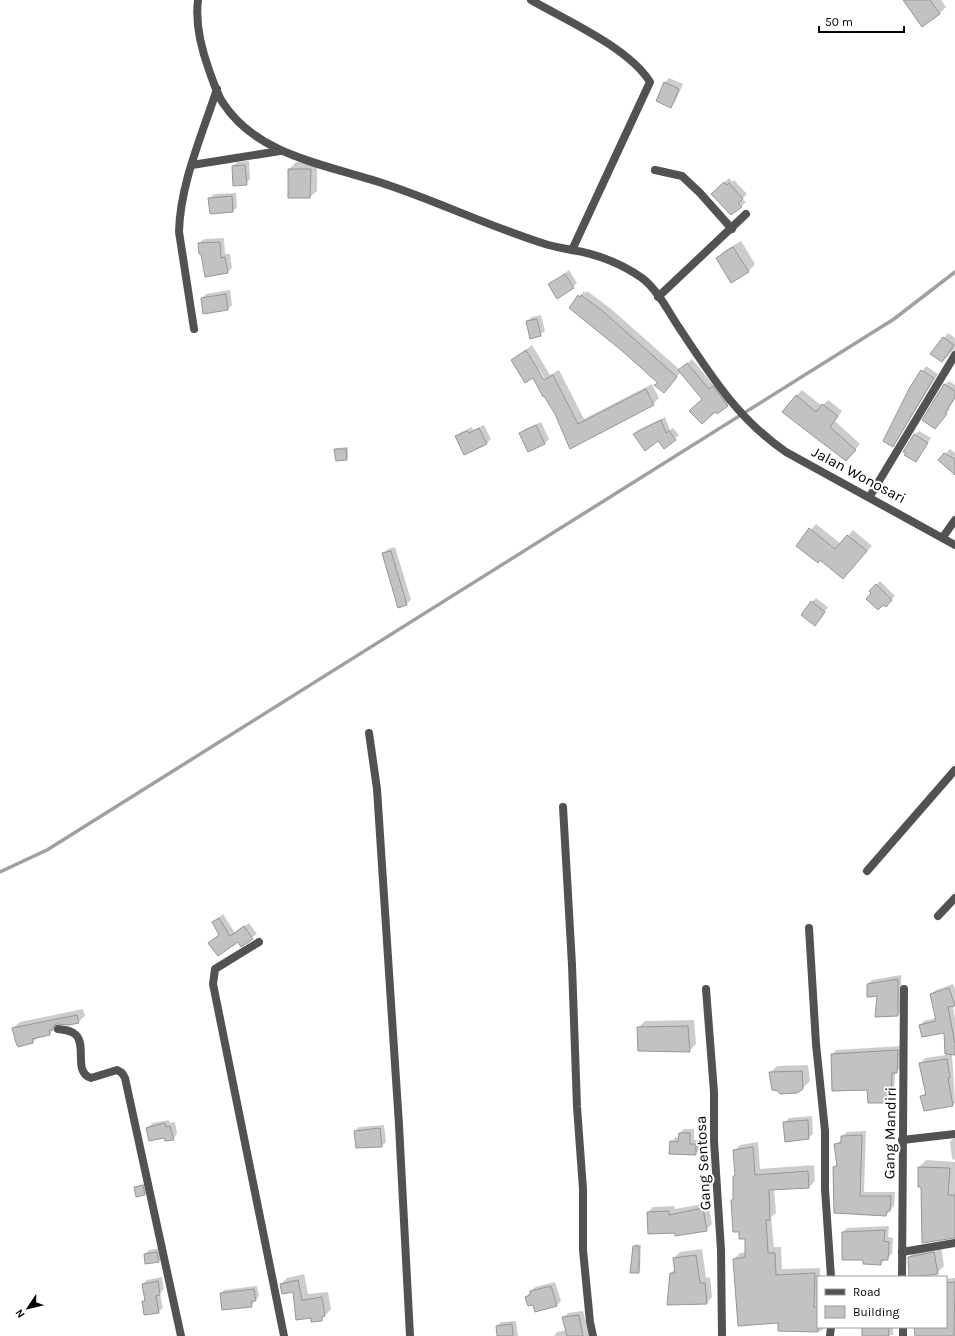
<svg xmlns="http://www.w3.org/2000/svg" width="955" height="1336" font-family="Karla,sans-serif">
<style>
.shadow{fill:#0003;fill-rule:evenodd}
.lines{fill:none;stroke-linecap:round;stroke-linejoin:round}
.stream{stroke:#a0a0a0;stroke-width:3.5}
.building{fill:#c2c2c2;stroke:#969696}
.street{stroke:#525252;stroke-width:8}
.labels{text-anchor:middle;stroke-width:4;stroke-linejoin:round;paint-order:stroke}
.street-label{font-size:15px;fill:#000;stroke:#fff}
</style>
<rect width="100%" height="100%" fill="#fff"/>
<g class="shadow">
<path d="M904 0H941L946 7 939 14Z"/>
<path d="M669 78 683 84 675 102 671 107 664 83Z"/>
<path d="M249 161 250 179 246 184 233 166 237 162Z"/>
<path d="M296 162 317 163V191L310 197 289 169Z"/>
<path d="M729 178 732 182 734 180 747 194 742 199 746 202 741 207 717 190Z"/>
<path d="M236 193 237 207 233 211 210 213 209 199 214 194Z"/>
<path d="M224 238 225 254H230L232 268 228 272 202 253H200L199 243 204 239Z"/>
<path d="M741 241 755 264 749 271 732 282 717 258 724 251Z"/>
<path d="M569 270 577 283 573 287 549 285Z"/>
<path d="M230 290 232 305 228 309 202 298 206 294Z"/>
<path d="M584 291 585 293 587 291 610 308 680 370 692 359 714 386 717 383 732 401 717 413 681 372 664 392 655 385 658 382 622 349 570 308Z"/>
<path d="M541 315 545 331 540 335 527 321 532 317Z"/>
<path d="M948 333 955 338V349L945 359 932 354Z"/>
<path d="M532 345 550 375 559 370 584 419 652 384 659 398 653 404 570 447 556 414 533 376 512 360ZM538 368 548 384 546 385 539 373Z"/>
<path d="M926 366 938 374 893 446 911 388Z"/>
<path d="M949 381 955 385V399L949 408 950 409 935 428 944 385Z"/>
<path d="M802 390 822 406 828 400 842 411 835 421 860 444 851 455 796 396Z"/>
<path d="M665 417 670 430 673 428 679 435 664 447 659 440 634 434 638 430Z"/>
<path d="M541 422 549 439 545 443 528 451 520 434 525 429Z"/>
<path d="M484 425 491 439 486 444 456 437 461 432 472 427 473 430Z"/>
<path d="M919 431 931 438 916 461 914 435Z"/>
<path d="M348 447V457L347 459 335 449 337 448Z"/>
<path d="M950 449 955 453V470L940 460Z"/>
<path d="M816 524 841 544 853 530 872 546 848 572 797 545Z"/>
<path d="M395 547 411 600 406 604 383 553 388 549Z"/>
<path d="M880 581 895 596 885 606 870 591Z"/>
<path d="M816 598 828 607 819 620 812 602Z"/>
<path d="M223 914 235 933 249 923 257 934 241 945 238 941 209 943 220 934 213 922Z"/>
<path d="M901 975 902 1011 897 1015 868 984 872 980Z"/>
<path d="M953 984 955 989V1005L953 1006 955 1019V1054H952L955 1103 953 1105 925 1109 922 1096 926 1092 920 1064 925 1058 946 1055 945 1032 920 1025 924 1021 936 1018 931 994 936 990Z"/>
<path d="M83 1009 85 1016 78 1022 58 1023 50 1034 38 1037 33 1042 19 1046 13 1028 20 1022Z"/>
<path d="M694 1020 696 1044 689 1051 638 1028 645 1021Z"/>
<path d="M902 1046 901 1068 895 1072 894 1098 890 1102 868 1088 832 1055 836 1050Z"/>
<path d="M808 1065 810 1081 803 1088 770 1073 777 1066Z"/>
<path d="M812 1116 813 1134 808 1138 784 1123 789 1118Z"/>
<path d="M169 1120 170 1123 175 1122 177 1134 173 1139 165 1137 148 1128 152 1123Z"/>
<path d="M384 1125 386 1142 382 1146 357 1147 355 1131 359 1127Z"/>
<path d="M684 1129H694V1140H700V1150L695 1154 671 1142 676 1137 679 1138 680 1133Z"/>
<path d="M866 1131 864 1192H895L894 1206 886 1215 835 1212 834 1167 837 1164 835 1144 842 1140V1137L847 1132Z"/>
<path d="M954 1138H955V1160L952 1159 950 1142Z"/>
<path d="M758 1142 760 1169 814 1165 815 1181 809 1187 774 1189 776 1213 771 1217 774 1247H781L782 1269 820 1268V1277H818V1327H825L821 1331 779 1330V1322L734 1259 740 1253 746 1252V1238L734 1199V1177L736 1175 734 1151 740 1145Z"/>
<path d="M926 1160 955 1162V1237L922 1186 919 1167Z"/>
<path d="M144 1184 146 1193 144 1195 135 1187Z"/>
<path d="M708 1203 712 1224 706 1230 676 1232 648 1212 653 1207 674 1206 675 1209Z"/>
<path d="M889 1226 888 1237 893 1238 892 1254 880 1264 864 1259 843 1232 847 1228Z"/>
<path d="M636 1244 641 1245 640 1270 638 1272 634 1246Z"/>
<path d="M941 1246 944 1266 937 1273 909 1257 916 1250Z"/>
<path d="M161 1248 163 1256 159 1261 146 1263 145 1254 149 1250Z"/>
<path d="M702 1249 706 1278 710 1277 712 1297 707 1303 671 1273 675 1269 674 1258 680 1252Z"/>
<path d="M304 1274 308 1294 328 1292 331 1309 321 1320 312 1317 293 1291 281 1284 287 1278Z"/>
<path d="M162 1277 164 1289 160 1294 163 1308 158 1312 143 1302 146 1299 143 1284 147 1280Z"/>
<path d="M955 1278V1336H916L914 1327H946V1279Z"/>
<path d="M555 1282 561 1301 557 1305 534 1304 526 1297 535 1287Z"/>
<path d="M257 1286 259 1296 251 1306 221 1294 224 1290Z"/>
<path d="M583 1311 589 1336H554L557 1332 567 1330 563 1318 568 1313Z"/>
<path d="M516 1321 518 1336H498L497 1326 501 1322Z"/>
<path d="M863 1327H893V1335L863 1336Z"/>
</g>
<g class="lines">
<path class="stream" d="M0 872 47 850 894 319 955 272"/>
</g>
<g class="building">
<path d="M903 0H930L940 14 922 27Z"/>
<path d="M664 82 679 89 671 108 656 101Z"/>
<path d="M245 165 247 185 233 186 232 166Z"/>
<path d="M288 169H311L310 198H288Z"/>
<path d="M724 182 727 185 729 183 743 199 738 203 742 207 731 215 711 194Z"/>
<path d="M232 196 233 212 210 214 208 198Z"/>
<path d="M220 242 221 258 225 257 228 273 205 277 201 254H199L198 243Z"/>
<path d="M733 247 749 272 731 283 716 258Z"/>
<path d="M565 274 574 288 557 299 548 284Z"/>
<path d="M226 294 228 310 203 314 201 298Z"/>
<path d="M578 295 580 297 581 295 605 313 677 377 664 393 654 385 658 383 621 350 569 308Z"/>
<path d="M537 319 541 336 530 339 526 321Z"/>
<path d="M943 337 954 345 942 362 930 354Z"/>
<path d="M526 350 544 380 553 375 578 424 646 389 654 405 570 449 555 414 544 396 543 397 533 378 525 383 511 360Z"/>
<path d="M687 363 709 389 713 386 728 406 717 414 715 412 702 424 689 411 702 399 678 370Z"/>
<path d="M921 370 934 378 893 447 883 441 910 387Z"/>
<path d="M944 384 955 391V397L945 413 947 414 935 429 922 420Z"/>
<path d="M796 395 816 412 822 404 838 416 830 427 856 450 846 461 782 412Z"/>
<path d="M661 420 666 433 669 431 676 440 664 449 658 441 645 451 633 434Z"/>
<path d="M536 425 545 444 528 452 519 433Z"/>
<path d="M479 428 487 444 464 455 455 436 467 431 469 433Z"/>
<path d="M914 434 928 443 916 462 904 455 906 453 903 452Z"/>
<path d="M334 449H346L347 460 336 461Z"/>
<path d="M944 453 955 459V475L938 460Z"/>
<path d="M809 528 835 549 847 535 867 551 843 579 820 560 818 563 796 546Z"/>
<path d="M391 551 407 605 398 608 382 553Z"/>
<path d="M876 584 892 600 886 607 883 605 878 610 866 599 871 593 869 591Z"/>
<path d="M811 601 825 612 815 626 801 615Z"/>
<path d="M219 918 230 936 244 926 253 939 241 947 238 942 218 956 208 943 219 935 212 922Z"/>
<path d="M898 979V1016L875 1017 877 996 867 997V984Z"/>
<path d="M949 988 955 1006 948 1007 955 1044V1055L945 1054 944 1033 922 1037 919 1025 936 1021 930 994Z"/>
<path d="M77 1015 79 1023 69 1025 56 1024 53 1026V1030H49L50 1035 32 1039 33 1043 18 1047 16 1043 12 1028Z"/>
<path d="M688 1026 690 1052 638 1051 637 1027Z"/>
<path d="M898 1050 897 1073H892L891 1103H868L867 1090 832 1091 831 1054Z"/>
<path d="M947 1059 950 1078H948L953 1106 924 1111 920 1096 926 1095 919 1063Z"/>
<path d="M802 1071 803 1089 797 1093 780 1094 778 1091 772 1090 769 1072Z"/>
<path d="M808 1120 809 1139 785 1142 783 1122Z"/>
<path d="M165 1123 166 1127 170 1126 174 1140 165 1141 164 1138 149 1141 146 1128Z"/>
<path d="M380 1128 382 1147 356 1148 354 1131Z"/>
<path d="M679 1133H690V1144H696V1155L669 1154 670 1141 678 1142Z"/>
<path d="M862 1135 860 1196H891L890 1211H887L886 1216 834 1213 833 1167 837 1166 834 1144 841 1143V1136Z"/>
<path d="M753 1147 755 1175 808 1171 809 1188 769 1190 770 1220H766L768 1253H775L776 1275 815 1273 814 1307H818V1332L778 1331V1323L738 1326 733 1259 745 1257V1239H739V1232H733L731 1200H733V1176H735L733 1150Z"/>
<path d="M918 1167 950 1168 948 1195H955V1238L922 1243 921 1187H918Z"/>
<path d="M143 1185 145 1195 136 1197 134 1187Z"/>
<path d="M703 1208 707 1231 675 1236V1233L648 1234 647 1212 669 1211V1215Z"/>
<path d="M885 1230 884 1241 889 1242 888 1260H881V1265L863 1264V1260H842V1232Z"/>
<path d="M633 1246H639V1273H630Z"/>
<path d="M157 1252 159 1262 145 1264 144 1254Z"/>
<path d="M934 1252 938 1274 909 1277 908 1257Z"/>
<path d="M696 1255 700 1283H705L707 1304 667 1305 670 1273H675L673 1258Z"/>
<path d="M298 1280 302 1300 322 1297 325 1316 322 1317V1321L311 1322V1318L296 1320 293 1292 282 1294 280 1284Z"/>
<path d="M158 1281 160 1295 156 1296 159 1313 144 1315 142 1301H145L142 1284Z"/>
<path d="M955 1282 954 1336H915L914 1327H946V1283Z"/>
<path d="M551 1286 557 1306 535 1312 533 1305 528 1306 525 1297 530 1295V1291Z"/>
<path d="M254 1289 256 1301H251L252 1307 222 1310 220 1293Z"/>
<path d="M579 1315 583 1336H567L562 1317Z"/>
<path d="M512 1324 513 1336H497L496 1326Z"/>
<path d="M862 1327H888L889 1336H862Z"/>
</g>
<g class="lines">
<g class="street">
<path d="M198 0C195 24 201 48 209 70 213 81 217 94 223 103 259 158 331 165 388 185 441 203 491 227 545 244 554 247 563 248 572 250 596 254 622 264 642 278 658 290 669 313 680 329 711 376 739 420 786 452L955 545"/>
<path d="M531 0C566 20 629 48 650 82L572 250"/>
<path d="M192 165 280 151"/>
<path d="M655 170 682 176 700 193 732 229"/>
<path d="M658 297 746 214"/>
<path d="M194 329 179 232C180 184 202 135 217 89"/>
<path d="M870 496 955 355"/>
<path d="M943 537 955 520"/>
<path d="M369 733 377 789 399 1125 410 1336"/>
<path d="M563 807 572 965 577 1107 583 1189V1250L590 1322 593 1336"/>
<path d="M867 871 955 770"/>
<path d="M938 916 955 898"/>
<path d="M809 928 816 1044 825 1131V1189L831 1277"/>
<path d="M259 942 215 969 213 984 284 1336"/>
<path d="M706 989 714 1092V1141L721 1250 722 1336"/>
<path d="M58 1029C64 1030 72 1030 76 1035 87 1046 73 1072 91 1078L117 1070 122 1073 125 1078 181 1336"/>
<path d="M902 1140 955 1134"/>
<path d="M902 1252 955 1243"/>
<path d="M902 1277 904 989"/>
<path d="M903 1327V1336"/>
<path d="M830 1336 831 1327"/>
</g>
</g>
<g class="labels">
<g class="street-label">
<text transform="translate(859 475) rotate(28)" y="5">Jalan Wonosari</text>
<text transform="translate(890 1133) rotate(-89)" y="5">Gang Mandiri</text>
<text transform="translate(703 1163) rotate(-93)" y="5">Gang Sentosa</text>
</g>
</g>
<rect x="817" y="1276" width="130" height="52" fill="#ffffff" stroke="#999999"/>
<rect x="825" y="1289" width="20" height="6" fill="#525252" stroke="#999999"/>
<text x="853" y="1296" font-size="12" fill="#000000">Road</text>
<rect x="825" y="1306" width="20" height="12" fill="#c2c2c2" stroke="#999999"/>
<text x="853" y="1316" font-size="12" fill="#000000">Building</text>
<g transform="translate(28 1308) rotate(235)" stroke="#ffffff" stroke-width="3" paint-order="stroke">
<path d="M0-3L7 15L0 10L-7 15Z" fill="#000000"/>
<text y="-6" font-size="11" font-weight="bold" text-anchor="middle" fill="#000000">N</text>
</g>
<path d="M819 26v6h85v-6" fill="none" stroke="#000000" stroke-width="2"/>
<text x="825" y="26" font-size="12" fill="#000000" stroke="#ffffff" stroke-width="3" paint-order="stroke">50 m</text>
</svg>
